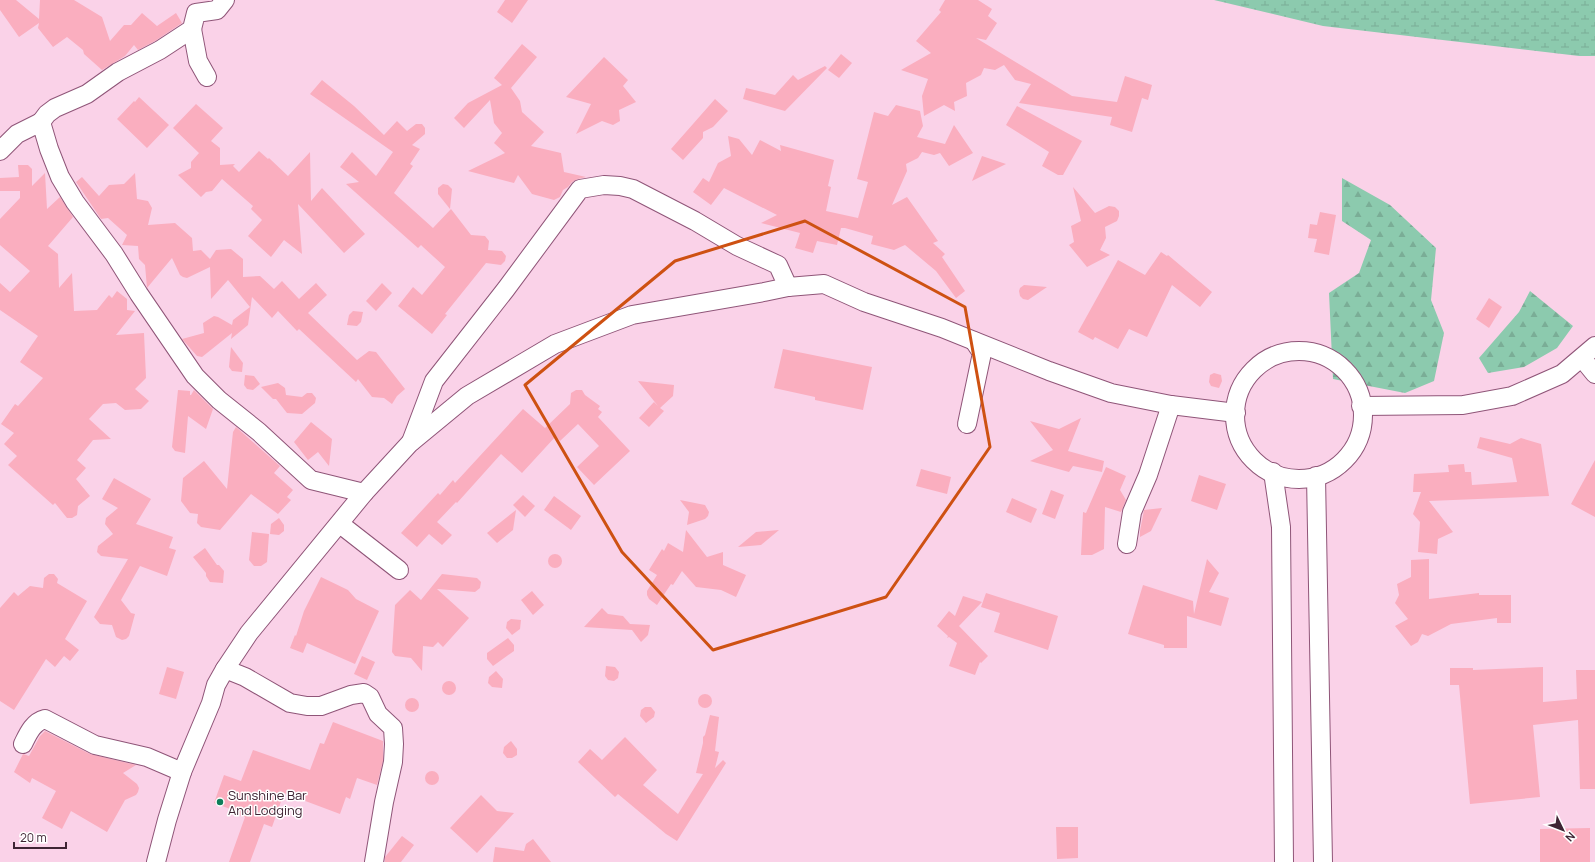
<svg xmlns="http://www.w3.org/2000/svg" width="1595" height="862" font-family="Manrope,sans-serif">
<style>
.forest{fill:url(#forest-firs)}
.wetland{fill:url(#wetland-marsh)}
.building{fill:#faaebf}
.lines{fill:none;stroke-linecap:round;stroke-linejoin:round}
.minor-casing{stroke:#8f5578;stroke-width:20}
.minor{stroke:#fff;stroke-width:18}
.marked{fill:none;stroke:#ce5112;stroke-width:3;stroke-linejoin:round}
.poi-dot{fill:#0e7e5a;stroke:#fff;stroke-width:1.5}
.labels{text-anchor:middle;stroke-width:3;stroke-linejoin:round;paint-order:stroke}
.poi-label{font-size:13px;fill:#3e2433;stroke:#fff;text-anchor:start}
</style>
<defs>
<pattern id="forest-firs" width="22" height="20" patternUnits="userSpaceOnUse"><rect width="22" height="20" fill="#8ccaae"/><path d="M5 1l3.5 6h-7zM16 11l3.5 6h-7z" fill="#7aad96"/></pattern>
<pattern id="wetland-marsh" width="20" height="14" patternUnits="userSpaceOnUse"><rect width="20" height="14" fill="#8ccaae"/><path d="M1 5h8M5 5V1M11 12h8M15 12V8" fill="none" stroke="#7aad96"/></pattern>
</defs>
<rect width="100%" height="100%" fill="#fad2e8"/>
<g class="forest">
<path d="M1342 178 1390 205 1436 248 1431 300 1444 333 1434 381 1405 393 1333 379 1329 293 1359 273 1371 240 1342 221Z"/>
<path d="M1530 291 1573 326 1557 348 1524 367 1488 373 1479 358 1519 312Z"/>
</g>
<path class="wetland" d="M1214 0H1595V56H1579L1323 26Z"/>
<g class="building">
<path d="M0 0H16L39 19 40 0H74L102 17 110 41 124 25H131L142 13 157 26 176 13 182 23 155 41 138 50 134 45 125 56 102 70 84 54 83 50 67 37 53 47 38 28 39 23 19 37 0 10Z"/>
<path d="M505 0H528L512 23 497 12Z"/>
<path d="M945 0H978L992 9 988 16 997 23 986 40 976 38 1072 96 1117 102 1125 76 1152 85 1148 100 1142 98 1132 132 1110 125 1112 117 1019 103 1031 84 1015 80 1004 65 995 70 984 68 981 75 966 83 967 96 954 102 955 111 944 105 924 116 922 96 928 79 901 70 931 53 916 41 941 12 939 10Z"/>
<path d="M522 44 537 57 511 88 520 101 522 112 544 132 531 146 561 153 564 172 586 177 578 179 572 182 568 187 563 190 560 197 554 200 532 194 518 175 514 183 468 171 505 153 494 143 502 133 494 123 490 100 464 128 454 118 468 103 502 85 494 78Z"/>
<path d="M841 54 852 63 839 78 828 70Z"/>
<path d="M604 57 628 80 623 86 636 102 619 110 620 121 613 125 602 121 576 134 591 104 566 97Z"/>
<path d="M825 66 827 68 785 111 743 99 746 88 775 95 793 75 798 80Z"/>
<path d="M322 80 354 106 384 135 397 121 407 131 416 124H422L425 128V134L412 145 420 149 410 164 413 166 394 193 433 228 451 209 471 235 485 236 489 241 488 250 502 251 506 256 505 261 501 265 486 263 445 314 447 315 432 334 398 306 413 287 422 295 445 267 423 247 421 245 418 248 346 184 359 182 340 167 352 152 376 176 393 152 310 94Z"/>
<path d="M139 97 169 125 147 148 117 119 134 101 135 102Z"/>
<path d="M715 99 728 111 713 127 703 132V138L683 160 671 149Z"/>
<path d="M196 104 223 128 211 141 220 148V165L235 164 233 166 239 172 259 151 268 159 269 158 288 176 310 152 311 201 322 188 365 234 344 253 298 204 302 254 284 240 271 257 248 236 262 220 251 209 253 206 222 179 212 191 206 192 201 197 178 175 191 168V162L199 153 173 128Z"/>
<path d="M896 105 920 111 923 126 917 137 945 144 954 125 973 153 949 166 940 153 934 155 922 152 918 158 906 164 907 171 892 205 907 197 938 241 933 243 945 254 942 257 965 291 956 298 936 271 905 245 894 250 871 244 873 236 845 228H841L837 245 817 241 813 253 795 248 800 233 761 223 777 215 724 188 711 205 693 192 703 178 709 182 718 163 731 156 728 136 739 139 752 155 760 140 781 151 780 145 834 160 828 186 831 187 826 211 858 218 868 182 857 179 874 112 888 116Z"/>
<path d="M1017 106 1082 141 1063 175H1058L1042 166 1049 152 1006 125Z"/>
<path d="M982 156 1006 164 972 181Z"/>
<path d="M18 165H28L32 169V186L45 173 47 209 60 197 73 217 48 246 58 254 59 288 72 273 74 311 97 310 109 295 112 298 117 291 127 299V310L135 311 116 335 144 333 146 378 135 389 149 401 141 409 125 410 116 403 103 404 89 419 111 439 93 440 77 460 86 468 76 479 90 496 78 506 77 515 72 518H67L55 503 53 505 8 465 17 456 4 444 14 433 1 424 15 404 18 406 43 378 20 362 38 336 0 310V283L10 292 30 271 0 245V219L20 198V191H0V178L19 177Z"/>
<path d="M135 173 137 199 148 201 152 208 148 225 175 223 192 238 193 251 201 250 210 259 216 250 231 249 243 259V277L260 276 274 289 282 281 299 299 316 283 327 295 308 313 357 360 369 351 376 352 405 389 397 396 392 404 384 398 372 397 358 379 356 382 299 329 297 331 278 311 272 318 252 297 248 325 231 339 232 333 202 357 197 356 182 339 204 333 203 323 214 316 218 317 232 325 233 320 250 307 228 280 211 299 210 267 187 278 183 277 180 275 172 258 147 288 145 265 139 259 138 246 122 245 127 235 108 218 101 219 76 182 82 177 99 196 109 185 124 184Z"/>
<path d="M443 184 448 185 452 189 450 209 438 194V188Z"/>
<path d="M1073 187 1095 213 1109 206 1115 207 1119 211V216L1117 221 1105 227 1106 238 1100 250 1110 255 1087 267 1069 245 1074 242 1071 226 1081 221Z"/>
<path d="M1320 212 1336 215 1329 255 1314 252 1317 239 1308 238 1310 224 1317 225Z"/>
<path d="M1161 252 1167 256 1168 255 1212 292 1200 307 1172 285 1147 337 1129 329 1118 349 1095 337 1093 340 1078 332 1118 260 1145 275Z"/>
<path d="M382 283 392 293 376 311 366 301Z"/>
<path d="M1024 285 1047 287 1028 300 1023 299 1020 296 1019 291 1020 288Z"/>
<path d="M1489 298 1502 307 1489 328 1476 319Z"/>
<path d="M353 311 363 312 361 322 357 326 347 325 349 315Z"/>
<path d="M231 347 243 363 242 372 232 371 229 367Z"/>
<path d="M783 349 872 367 863 410 815 400V397L774 388Z"/>
<path d="M1214 373 1221 375 1222 381 1219 388 1211 386 1209 382 1210 375Z"/>
<path d="M245 375 254 376 260 384 253 390 247 389 244 385Z"/>
<path d="M638 381 674 385 673 396 660 408 664 411 649 427 639 418 654 402 658 406Z"/>
<path d="M278 383 285 388 286 395 302 397 307 393H312L316 398 315 403 302 414 287 413 276 399H273L261 387Z"/>
<path d="M178 390 190 391V395H191L194 390 213 409 206 429 188 416 185 453 175 451 172 447Z"/>
<path d="M576 390H582L585 395 600 406 598 409 602 412 598 417 630 451 594 485 577 467 599 446 578 424 560 441 556 436 522 473 501 454 457 503 456 502 437 522 452 535 442 545 429 534 417 547 401 533 438 493 440 495 453 480 455 483 523 409 545 428 570 404 571 393Z"/>
<path d="M1081 418 1068 451 1104 461 1102 472 1073 466 1069 472 1030 461 1053 450 1030 421 1059 429Z"/>
<path d="M311 422 332 439 329 466 318 452 308 460 294 442Z"/>
<path d="M236 427 280 466 274 473 293 490 287 497 291 500 278 514 251 494 220 530 201 527 197 523 198 514 190 513 181 501 183 478 204 461 227 489 233 432Z"/>
<path d="M1480 437 1510 444 1521 438 1541 444 1549 496 1429 501 1453 532 1438 539 1437 554 1418 552 1420 522 1413 514 1421 492H1413L1414 474 1449 472 1448 465 1464 464 1465 472H1471L1472 485 1517 482 1512 458 1477 448Z"/>
<path d="M1595 460V517L1571 504Z"/>
<path d="M1106 467 1126 476 1120 490 1126 500 1121 512 1105 507 1104 549 1092 555H1081L1083 512 1086 513Z"/>
<path d="M921 469 951 477 947 494 916 486Z"/>
<path d="M1199 475 1226 484 1217 510 1191 501Z"/>
<path d="M114 478 151 499 136 524 173 537 169 548 176 550 167 576 140 566 121 600 131 613 135 614 129 636 126 639 122 640 116 637 112 625 100 624 94 617 128 559 101 556 97 552 98 546 113 534 105 524 106 518 118 508 102 499Z"/>
<path d="M1051 490 1064 495 1055 519 1042 514Z"/>
<path d="M523 495 535 506 525 517 513 505Z"/>
<path d="M554 496 581 516 571 530 544 510Z"/>
<path d="M1012 498 1037 509 1031 523 1006 512Z"/>
<path d="M680 500 705 505 709 512 708 516 705 519 687 525 689 512Z"/>
<path d="M1162 508 1151 531 1140 537V531L1144 510Z"/>
<path d="M516 510 513 530 497 543 487 533Z"/>
<path d="M279 518 284 525V531L279 535 270 534 271 524Z"/>
<path d="M686 530 707 557 723 552V565L746 575 736 597 721 590 696 587 682 571 673 585 671 584 657 605 649 599 647 595V591L657 575 649 570 662 549 664 551 668 543 683 552Z"/>
<path d="M779 530 761 545 738 547 756 532Z"/>
<path d="M252 532 269 534 267 562 261 566H254L249 560Z"/>
<path d="M205 548 217 565H219L224 571 223 583 210 582 206 576V573L193 557Z"/>
<circle cx="555" cy="561" r="7"/>
<path d="M1207 559 1219 573 1209 592 1229 598 1221 626 1187 616V648H1164V645L1128 634 1143 585 1193 601 1194 614Z"/>
<path d="M1429 559V599L1479 593V595H1511V623H1497V618L1451 624 1428 636 1422 634 1418 642 1411 646 1395 626 1408 619 1395 603 1399 595 1397 584 1411 577V560Z"/>
<path d="M49 574H54L58 579 57 583 87 601 65 639 79 650 70 661 64 656 55 667 46 659 14 710 0 701V608L14 592 18 596 30 586 43 588 44 578Z"/>
<path d="M442 574 477 578 481 582 480 588 475 592 437 589 469 618 443 647 438 642 433 647 423 646 422 671 411 658 395 656 392 652 395 605 410 590 421 600Z"/>
<path d="M321 577 348 590 356 599 379 611 355 664 307 643 303 653 290 648 295 635 296 636 304 611Z"/>
<path d="M532 591 544 605 533 615 521 600Z"/>
<path d="M986 593 1058 616 1048 650 994 632 1000 613 981 607Z"/>
<path d="M963 596 982 602 959 626 988 656 981 663 980 662 975 675 949 666 957 643 949 637 947 638 948 636 937 626 949 611 955 616Z"/>
<path d="M602 608 608 614 623 616 630 624 650 625 648 635 641 642 632 630 584 627Z"/>
<path d="M511 619 521 620 520 629 512 635 506 628 507 622Z"/>
<path d="M508 638 514 645V651L493 666 487 659V653Z"/>
<path d="M362 656 375 662 367 680 354 674Z"/>
<path d="M606 666 615 667 619 672 618 678 614 681 608 680 605 676Z"/>
<path d="M167 667 184 672 176 699 159 694Z"/>
<path d="M1543 667V702L1577 699 1576 670H1595V789H1580L1578 720 1533 725 1540 797 1470 804 1459 685H1450V668H1473V670Z"/>
<path d="M496 671 503 679 502 688 492 687 488 683 489 677Z"/>
<circle cx="449" cy="688" r="7"/>
<circle cx="705" cy="701" r="7"/>
<circle cx="412" cy="705" r="7"/>
<path d="M645 707H651L655 712 654 717 646 723 640 716 641 710Z"/>
<path d="M710 715 719 717 715 751 719 752 715 768 723 760 726 763 677 841 666 834 618 794 615 797 578 762 590 749 602 760 625 737 657 770 643 785 678 814 703 774 696 773 703 743V737L705 735Z"/>
<path d="M333 722 383 741V761L377 785 357 778 350 799 346 797 340 814 284 793 272 827 264 824 250 862H229L245 817 232 813 233 810 214 803 224 775 241 781 253 750 310 770 320 743 324 744Z"/>
<path d="M45 731 90 754 136 765 123 773 137 784 139 788 138 792 136 795 125 800 107 832 71 811 62 829 42 818 56 791 32 778 30 783 14 772 23 754 29 756 40 736Z"/>
<path d="M511 741 517 749V755L512 758H507L503 753 504 747Z"/>
<circle cx="432" cy="778" r="7"/>
<path d="M481 795 497 811 514 813 477 853 450 828Z"/>
<path d="M1056 827H1078V858L1057 859Z"/>
<path d="M1590 828V862H1540V829Z"/>
<path d="M402 836 414 845 401 862H385V857Z"/>
<path d="M533 839 551 862H493L495 847 524 851 526 844Z"/>
</g>
<g class="lines">
<defs>
<g id="minor">
<path d="M192 29 198 61 207 77"/>
<path d="M41 122 47 114 55 108 87 94 118 72 160 50 192 29 196 13 217 10 225 0"/>
<path d="M0 151 17 134 41 122 49 149 60 177 75 202 114 254 139 294 195 376 219 400 259 432 311 480 364 493"/>
<circle cx="1299" cy="415" r="64"/>
<path d="M1582 358 1595 374"/>
<path d="M1361 406 1463 405 1512 396 1562 374 1595 346"/>
<path d="M967 424 982 353 974 341"/>
<path d="M411 442 434 381 506 289 580 189 604 185 620 186 633 189 695 221 737 246 778 265 788 287"/>
<path d="M1273 472 1281 527 1284 862"/>
<path d="M1316 476 1323 862"/>
<path d="M340 524 399 570"/>
<path d="M1127 544 1132 512 1148 475 1171 405"/>
<path d="M225 669 245 677 290 703 307 706H321L351 695 364 693 370 697 378 714 393 728 394 744 393 762 384 802 374 862"/>
<path d="M23 744C28 734 33 722 45 719L95 745 147 757 182 772"/>
<path d="M156 862 167 820 182 772 211 703 216 685 225 669 249 633 364 493 410 443 467 396 555 344 632 315 764 292 788 287 824 284 864 302 942 328 1049 371 1111 393 1171 405 1236 413"/>
</g>
</defs>
<use href="#minor" class="minor-casing"/>
<use href="#minor" class="minor"/>
</g>
<path class="marked" d="M805 221 965 307 990 447 886 597 713 650 622 552 525 385 675 261Z"/>
<circle class="poi-dot" cx="220" cy="802" r="4"/>
<g class="labels">
<g class="poi-label">
<text x="228" y="800">Sunshine Bar<tspan x="228" dy="15">And Lodging</tspan></text>
</g>
</g>
<g transform="translate(1563 830) rotate(133)" stroke="#ffffff" stroke-width="3" paint-order="stroke">
<path d="M0-3L7 15L0 10L-7 15Z" fill="#3e2433"/>
<text y="-6" font-size="11" font-weight="bold" text-anchor="middle" fill="#3e2433">N</text>
</g>
<path d="M14 842v6h52v-6" fill="none" stroke="#3e2433" stroke-width="2"/>
<text x="20" y="842" font-size="12" fill="#3e2433" stroke="#ffffff" stroke-width="3" paint-order="stroke">20 m</text>
</svg>
